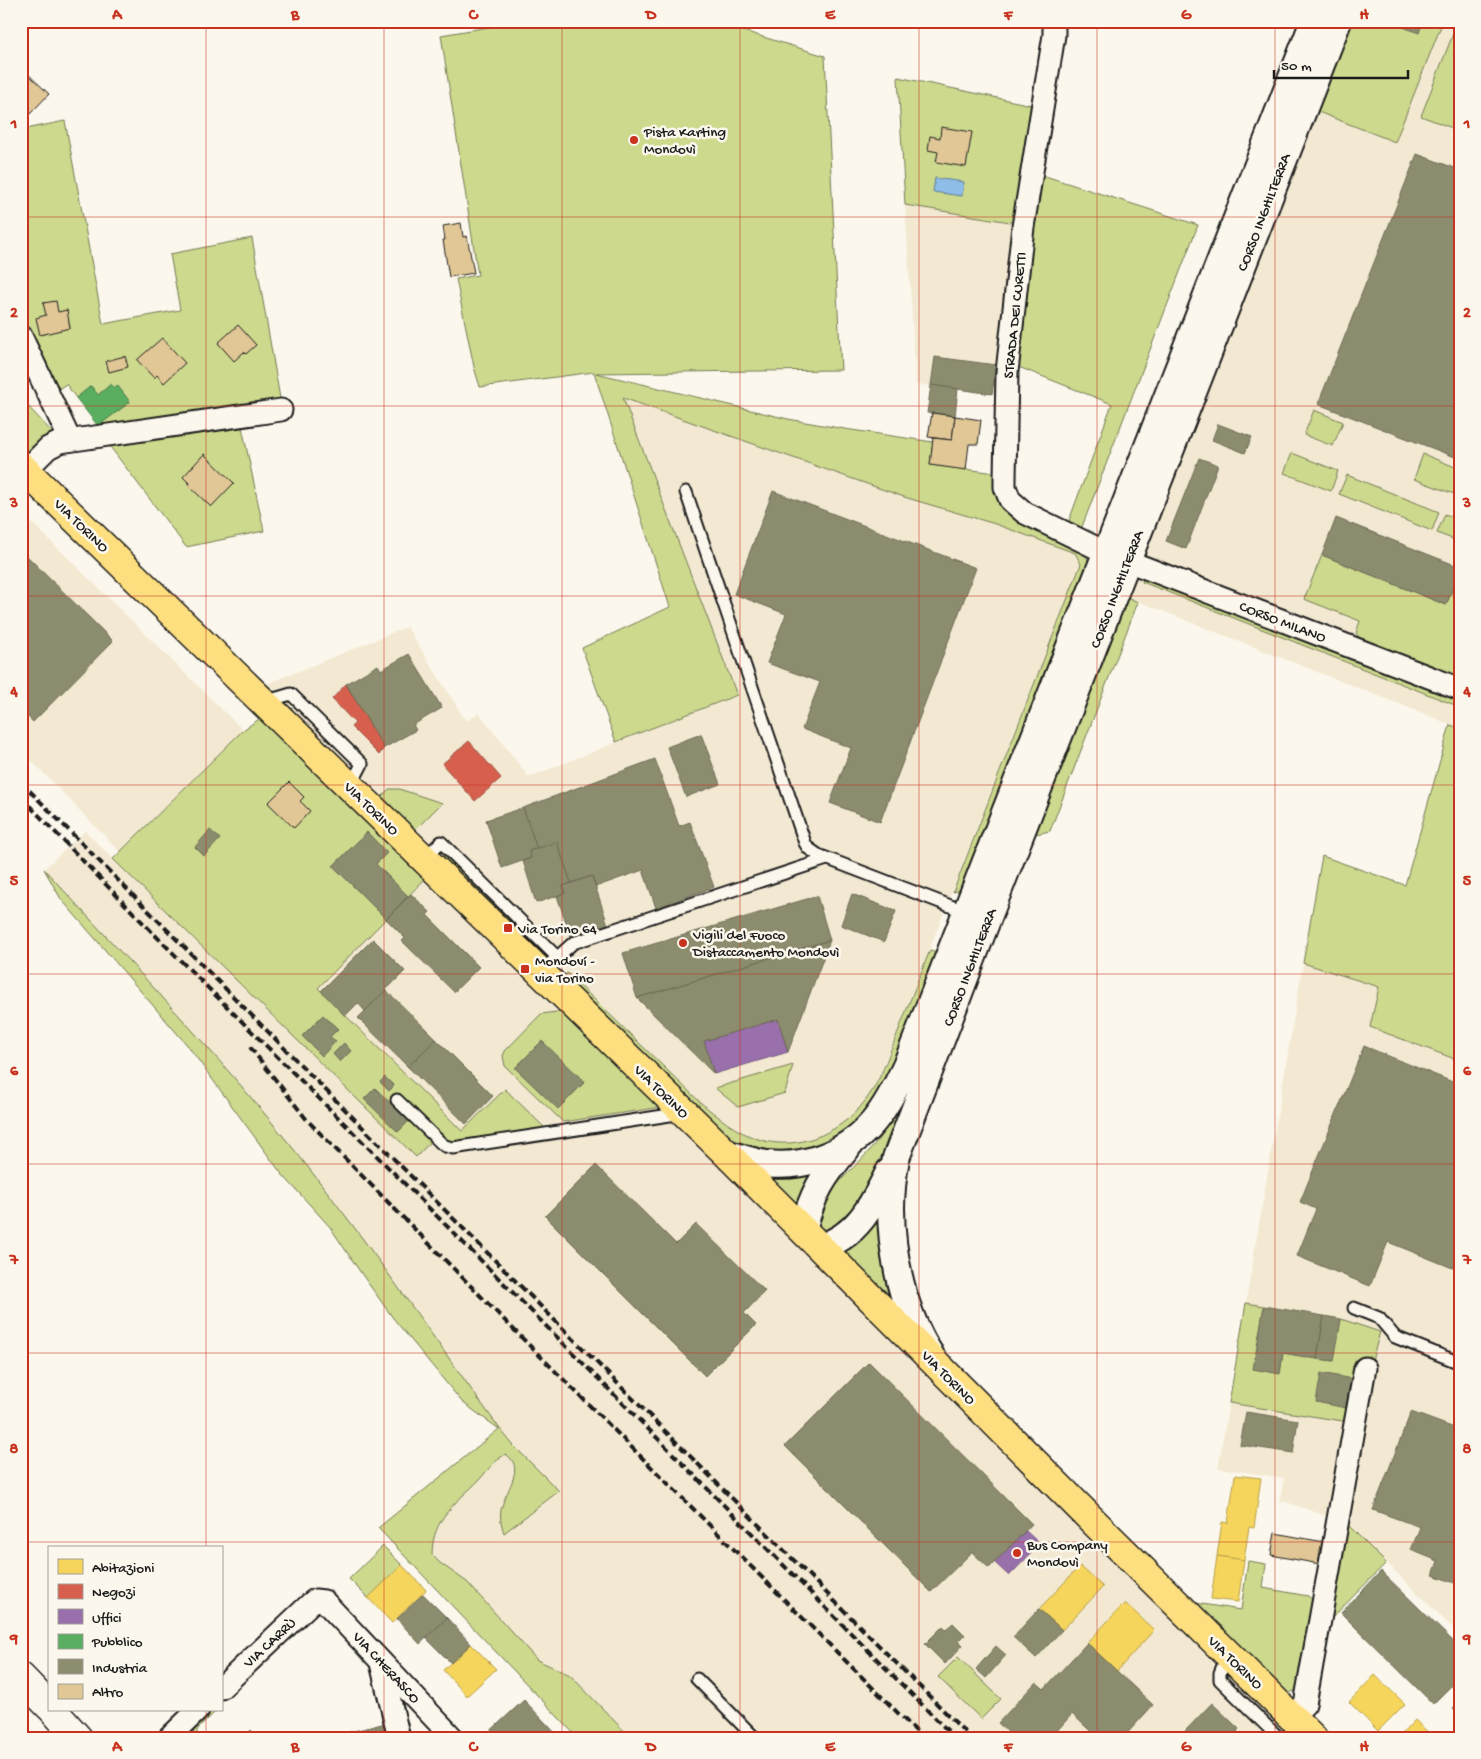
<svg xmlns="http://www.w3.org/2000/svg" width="1481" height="1759" font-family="'Gochi Hand',sans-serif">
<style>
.built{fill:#f3e9d2}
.green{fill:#cdd98d;stroke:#747a54}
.water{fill:#8ebde8;stroke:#607d96}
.homes{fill:#f6d55c;stroke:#b59e49}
.shops{fill:#d6604d;stroke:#9e4c3e}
.offices{fill:#9970ab;stroke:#745780}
.public{fill:#5aae61;stroke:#47824c}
.industry{fill:#8c8c6e;stroke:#6a6a55}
.building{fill:#e1c796;stroke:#1c1c1c}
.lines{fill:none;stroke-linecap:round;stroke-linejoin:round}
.service-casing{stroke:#1c1c1c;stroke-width:15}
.minor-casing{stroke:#1c1c1c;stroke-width:25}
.tertiary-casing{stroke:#1c1c1c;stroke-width:30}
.secondary-casing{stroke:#1c1c1c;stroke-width:31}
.primary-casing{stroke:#1c1c1c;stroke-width:31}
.service{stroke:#fbf7ec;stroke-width:11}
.minor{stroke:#fbf7ec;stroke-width:21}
.tertiary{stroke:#fbf7ec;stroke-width:26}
.secondary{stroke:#fbf7ec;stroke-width:28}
.primary{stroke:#fedf80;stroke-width:28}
.rail{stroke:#1c1c1c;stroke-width:4;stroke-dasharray:8 4;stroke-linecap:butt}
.grid{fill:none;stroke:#c8321e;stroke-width:1;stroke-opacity:0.55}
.poi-dot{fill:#c8321e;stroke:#fbf7ec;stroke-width:2}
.labels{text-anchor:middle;stroke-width:5;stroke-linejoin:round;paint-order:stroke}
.poi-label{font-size:15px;fill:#1c1c1c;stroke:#fbf7ec;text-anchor:start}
.street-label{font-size:15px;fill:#1c1c1c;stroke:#fbf7ec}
.neatline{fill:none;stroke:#c8321e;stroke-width:2}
.grid-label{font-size:16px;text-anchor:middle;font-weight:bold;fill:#c8321e}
</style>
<rect width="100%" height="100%" fill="#fbf7ec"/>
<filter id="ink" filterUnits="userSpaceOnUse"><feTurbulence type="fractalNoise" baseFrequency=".02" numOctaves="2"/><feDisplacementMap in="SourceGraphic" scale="10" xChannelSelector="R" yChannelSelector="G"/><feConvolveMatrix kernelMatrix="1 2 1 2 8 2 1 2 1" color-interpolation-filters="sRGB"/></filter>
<g filter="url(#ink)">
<g class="built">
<path d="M1348 21H1460V728L1122 595Z"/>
<path d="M905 205 1016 223 1000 394 916 384Z"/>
<path d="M623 397 904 497 995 524 1075 553 1081 564 880 1075 872 1092 863 1105 851 1117 839 1126 810 1140 791 1143 773 1142 758 1139 742 1132 714 1114 700 1102 444 855 440 859 264 685 407 627 466 721 479 713 529 777 737 695Z"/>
<path d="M21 512 243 730 120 852 21 750Z"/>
<path d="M85 831 281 1024 428 876 1298 1738H578L378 1528 499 1429 356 1231 270 1120 222 1063 44 869Z"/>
<path d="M1303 963 1379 987 1370 1027 1460 1061V1635L1346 1523 1280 1500 1284 1478 1218 1468Z"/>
</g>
<g class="green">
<path d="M525 21H711L825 56 841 370 596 373 788 419 845 429 933 442 930 465 997 473 1000 489 1085 553 1089 564 964 887 959 891 953 892 1081 564 1075 553 995 524 904 497 623 398 737 695 616 742 582 648 670 607 594 372 480 387 474 367 456 279 478 275 441 35Z"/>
<path d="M1348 21H1443L1395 142 1313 110Z"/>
<path d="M1458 21H1460V131L1421 116Z"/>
<path d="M898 77 1036 106 1016 223 905 205Z"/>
<path d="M65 121 103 324 180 310 170 254 252 238 281 404 98 426 130 402 117 385 114 388 111 384 98 395 91 386 76 398 66 384 53 393 25 333 24 312 25 292 21 259V130Z"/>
<path d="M1039 174 1198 225 1080 532 1067 526 1112 404 1016 366Z"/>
<path d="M21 401H23L53 433 30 456 21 447Z"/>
<path d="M1314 410 1343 422 1333 446 1304 435Z"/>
<path d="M241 422 264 531 186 547 105 440Z"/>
<path d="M1292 453 1338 471 1331 491 1284 473Z"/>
<path d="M1423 454 1460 469V480L1454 494 1414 479Z"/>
<path d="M1347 475 1439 512 1432 531 1339 494Z"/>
<path d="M1445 514 1460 520V542L1437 533Z"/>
<path d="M1322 555 1446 605 1460 571V678L1360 639 1356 633 1360 621 1304 599Z"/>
<path d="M1145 575 1460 699V707L1142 582Z"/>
<path d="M1122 595 1138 602 1050 831 1030 835Z"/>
<path d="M265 715 428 876 318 988 462 1131 505 1089 545 1128 455 1143 450 1142 439 1133 416 1157 113 859 243 730Z"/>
<path d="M1450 725 1460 728V1061L1370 1027 1379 987 1303 963 1322 856 1405 885Z"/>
<path d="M389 789H399L442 803 413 832 379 799Z"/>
<path d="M444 855 545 951 540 956 440 860Z"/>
<path d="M44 869C120 952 198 1033 269 1119 352 1218 424 1325 500 1429L513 1445 559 1491 504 1533C501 1524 499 1515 502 1506 507 1489 526 1466 505 1454 495 1461 488 1469 480 1479 457 1503 432 1517 432 1555L440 1563 467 1582 537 1660 570 1675 631 1738H578L378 1528 499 1429 462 1402 393 1318 363 1276 330 1227 281 1173 188 1046 61 899Z"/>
<path d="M930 950 938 952C918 1002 902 1054 874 1099 870 1106 866 1116 859 1121 844 1136 829 1142 810 1148 780 1157 752 1151 726 1136L561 978 567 973 700 1102C718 1117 736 1132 758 1139 800 1153 847 1130 870 1094 881 1078 887 1059 894 1042 906 1011 918 980 930 950Z"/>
<path d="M955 964C930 1033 908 1104 875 1169 866 1186 858 1203 845 1217 842 1221 838 1225 834 1227 824 1233 816 1227 819 1216 830 1185 849 1174 869 1151 878 1141 884 1131 891 1120Z"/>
<path d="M564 1011 662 1107 563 1122 505 1066 503 1056 505 1051 541 1014Z"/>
<path d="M793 1065 785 1093 738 1107 715 1088Z"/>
<path d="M813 1171 803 1187 797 1205 764 1173Z"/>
<path d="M879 1214 880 1249 889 1300 843 1253C859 1242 870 1231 879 1214Z"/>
<path d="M1246 1303 1264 1306 1254 1369 1280 1373 1283 1353 1333 1361 1341 1319 1380 1332 1371 1364 1349 1422 1229 1403Z"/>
<path d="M1346 1523 1386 1563 1328 1622Z"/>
<path d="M383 1546 402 1565 368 1598 349 1579Z"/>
<path d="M1248 1561 1266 1564 1263 1588 1308 1596 1318 1605 1304 1687 1287 1694 1195 1603 1241 1610Z"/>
<path d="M958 1657 1001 1699 981 1719 938 1677Z"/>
<path d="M206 1710H217L197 1730V1738H180Z"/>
</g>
<path class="water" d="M935 178 964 182 962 196 933 192Z"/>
<g class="homes">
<path d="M1235 1475 1261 1478 1254 1528 1249 1527 1244 1560 1217 1556 1222 1522 1228 1523Z"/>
<path d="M1217 1556 1244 1560 1238 1602 1211 1599Z"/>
<path d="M402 1565 426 1590 392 1623 368 1598Z"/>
<path d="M1080 1566 1103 1587 1062 1630 1039 1609Z"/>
<path d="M1125 1603 1154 1630 1117 1671 1087 1643Z"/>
<path d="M471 1644 496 1669 467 1696 443 1670Z"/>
<path d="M1375 1675 1405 1704 1378 1731 1349 1702Z"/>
<path d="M1415 1720 1434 1738H1398Z"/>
</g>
<g class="shops">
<path d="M346 684 384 748 379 755 351 727 355 723 332 699Z"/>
<path d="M469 741 501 778 475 801 442 764Z"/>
</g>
<g class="offices">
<path d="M778 1019 788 1052 714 1074 704 1041Z"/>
<path d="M1026 1531 1040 1544 1009 1576 994 1562Z"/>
</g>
<path class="public" d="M111 384 114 388 117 385 130 402 98 426 76 398 91 386 98 395Z"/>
<g class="industry">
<path d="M1406 21H1423L1419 33 1403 27Z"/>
<path d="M1417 154 1460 170V459L1318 404Z"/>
<path d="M935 357 996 365 992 394 931 385Z"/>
<path d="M931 385 958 389 955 416 927 413Z"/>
<path d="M1218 424 1252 437 1245 453 1212 440Z"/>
<path d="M1199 458 1218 465 1186 549 1166 541Z"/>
<path d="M773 491 976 568 880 822 830 803 851 748 802 729 820 682 767 663 786 614 734 594Z"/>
<path d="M1336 518 1460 567V571L1446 605 1322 555Z"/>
<path d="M21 550 113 641 33 722 21 710Z"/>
<path d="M409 654 442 708 413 725 416 730 384 748 346 684 378 665 381 670Z"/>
<path d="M701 734 720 784 686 797 667 747Z"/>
<path d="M655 759 679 826 690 822 714 887 656 908 643 870 595 887 592 876 571 883 557 842 537 849 523 808Z"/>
<path d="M523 808 537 849 529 851 531 858 502 868 486 820Z"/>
<path d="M210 830 220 839 204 856 195 847Z"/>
<path d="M367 832 387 853 376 864 408 896 386 919 333 866Z"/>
<path d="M557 842 571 883 563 886 565 893 536 903 523 861 531 858 529 851Z"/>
<path d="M592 876 608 925 571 937 557 896 565 893 563 886Z"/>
<path d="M411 894 430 912 427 915 479 967 454 992 402 941 405 938 386 919Z"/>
<path d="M852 894 896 911 884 942 841 925Z"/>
<path d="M817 896 830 940 637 998 623 953Z"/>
<path d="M373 939 405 971 365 1011 358 1003 345 1016 321 991Z"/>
<path d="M830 940 788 1052 778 1019 704 1041 714 1074 637 998Z"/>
<path d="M386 990 436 1039 408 1067 358 1018Z"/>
<path d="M323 1015 338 1029 330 1037 336 1041 322 1056 302 1036Z"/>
<path d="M436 1039 493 1096 466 1124 408 1067Z"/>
<path d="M542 1041 585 1082 558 1109 515 1068Z"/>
<path d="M344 1043 351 1051 340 1062 333 1054Z"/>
<path d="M1364 1046 1460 1085V1271L1388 1242 1370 1286 1297 1256 1316 1209 1300 1202Z"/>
<path d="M385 1077 394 1086 389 1091 380 1082Z"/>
<path d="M375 1088 409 1121 398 1132 364 1099Z"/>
<path d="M596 1165 676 1244 696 1224 765 1291 744 1313 756 1325 705 1376 545 1216Z"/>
<path d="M1264 1306 1324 1316 1317 1359 1283 1353 1280 1374 1253 1369Z"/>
<path d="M1324 1316 1341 1319 1334 1361 1317 1359Z"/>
<path d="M869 1362 1032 1524 989 1568 972 1552 931 1592 785 1446Z"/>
<path d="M1321 1373 1352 1379 1346 1408 1316 1402Z"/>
<path d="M1246 1412 1298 1420 1293 1453 1240 1445Z"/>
<path d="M1411 1412 1460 1430V1585L1433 1575 1438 1561 1411 1550 1420 1527 1373 1510Z"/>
<path d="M1381 1571 1460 1648V1677L1433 1704 1341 1613Z"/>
<path d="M423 1594 447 1618 420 1644 397 1619Z"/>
<path d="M1039 1609 1062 1630 1036 1658 1013 1637Z"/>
<path d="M447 1618 471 1644 451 1663 426 1638Z"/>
<path d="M953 1623 965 1635 959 1641 963 1645 945 1664 925 1644 943 1626 946 1629Z"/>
<path d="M1087 1643 1153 1705 1123 1738H1098L1072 1714 1055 1733 1060 1738H1007L1006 1736 1009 1733 998 1723 1036 1682 1044 1689Z"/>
<path d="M996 1646 1006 1655 986 1678 976 1669Z"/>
<path d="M524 1700 560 1738H486L485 1736Z"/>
<path d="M1212 1703 1239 1729 1237 1731 1243 1738H1192L1185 1731Z"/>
<path d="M1460 1703V1716L1453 1709Z"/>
<path d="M386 1723 389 1738H335L334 1736Z"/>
<path d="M251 1730 258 1738H243Z"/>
</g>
<g class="building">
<path d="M26 72 49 94 30 114 21 106V77Z"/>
<path d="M941 127 972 132 966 167 936 162 938 152 928 150 930 136 940 138Z"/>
<path d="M461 223 463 237 467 236 474 273 449 277 443 240H445L443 226Z"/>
<path d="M56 301 58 312 67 310 70 328 40 335 36 318 46 315 43 303Z"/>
<path d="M238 325 256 345 246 354 244 352 234 361 218 343Z"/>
<path d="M162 338 185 363 164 383 157 375 154 378 137 360Z"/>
<path d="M125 356 128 367 109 372 106 361Z"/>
<path d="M932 413 955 416 952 440 928 437Z"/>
<path d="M955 416 981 420 978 444H969L966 470 930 465 933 438 952 440Z"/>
<path d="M204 454 234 483 211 507 188 485 190 484 183 477Z"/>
<path d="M289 782 304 797 300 801 310 811 294 828 268 803Z"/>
<path d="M1275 1533 1329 1543 1325 1565 1271 1555Z"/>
</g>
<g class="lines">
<defs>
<g id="service">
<path d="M686 492 805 843 808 848 818 855 966 912"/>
<path d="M264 702 291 694 362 764 350 787"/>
<path d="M424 859 441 842 557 957"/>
<path d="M540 973 573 943 827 859"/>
<path d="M397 1100 441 1143 445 1146 453 1148 683 1113"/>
<path d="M1354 1308 1379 1318 1395 1337 1460 1363"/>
<path d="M1228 1654 1220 1673V1680L1279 1738"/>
<path d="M697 1679 755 1738"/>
</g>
<g id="minor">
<path d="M1054 21V35L1023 227 1007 372 1005 478V487L1010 500 1025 513 1107 553 1460 689"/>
<path d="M21 336 70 440"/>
<path d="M26 470 48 448 60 442 281 410"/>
<path d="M381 1663 399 1738"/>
<path d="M221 1688 311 1603 315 1600 324 1601 453 1738"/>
<path d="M1292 1717 1305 1704 1365 1368"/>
<path d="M169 1738 198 1710"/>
</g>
<g id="tertiary">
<path d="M726 1153C739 1157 753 1162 767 1164 785 1166 803 1164 820 1158 867 1142 886 1109 906 1066L1314 21"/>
<path d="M803 1230C812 1194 823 1176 847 1148"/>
<path d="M820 1247C857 1237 873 1204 889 1172"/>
<path d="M930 1354C904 1314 891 1255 891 1208 891 1191 893 1175 896 1158L987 920 1338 21"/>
</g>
<g id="secondary">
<path d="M21 1677 49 1706"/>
<path d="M53 1710 78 1738"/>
</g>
<path id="primary" d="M21 466 726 1153 1096 1524 1313 1738"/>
</defs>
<use href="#service" class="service-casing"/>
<use href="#minor" class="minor-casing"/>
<use href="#tertiary" class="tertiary-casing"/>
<use href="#secondary" class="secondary-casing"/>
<use href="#primary" class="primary-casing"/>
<use href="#service" class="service"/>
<use href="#minor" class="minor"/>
<use href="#tertiary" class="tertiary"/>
<use href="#secondary" class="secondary"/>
<use href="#primary" class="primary"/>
<g class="rail">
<path d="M21 782 385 1150 971 1738"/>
<path d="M21 797 154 934 415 1194 955 1738"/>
<path d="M250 1047 307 1120 526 1342 923 1738"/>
</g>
</g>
</g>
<path class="grid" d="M206 21V1548M384 21V1738M562 21V1738M740 21V1738M919 21V1738M1097 21V1738M1275 21V1738M21 217H1460M21 406H1460M21 596H1460M21 785H1460M21 974H1460M21 1164H1460M21 1353H1460M21 1542H1460M206 1710V1738"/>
<g class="poi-dot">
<circle cx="634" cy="140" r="5"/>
<rect x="503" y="923" width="10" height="10" rx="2.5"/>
<circle cx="683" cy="943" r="5"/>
<rect x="520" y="964" width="10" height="10" rx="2.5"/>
<circle cx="1017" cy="1553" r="5"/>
</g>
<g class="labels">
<g class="poi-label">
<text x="644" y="136">Pista Karting<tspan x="644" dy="17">Mondovì</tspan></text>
<text x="518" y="933">Via Torino 64</text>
<text x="693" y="939">Vigili del Fuoco<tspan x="693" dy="17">Distaccamento Mondovì</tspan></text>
<text x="535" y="965">Mondoví -<tspan x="535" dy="17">via Torino</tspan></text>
<text x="1027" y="1549">Bus Company<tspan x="1027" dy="17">Mondovì</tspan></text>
</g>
<g class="street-label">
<text transform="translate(1263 212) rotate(-69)" y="5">CORSO INGHILTERRA</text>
<text transform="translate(1014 315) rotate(-84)" y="5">STRADA DEI CURETTI</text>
<text transform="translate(82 525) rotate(44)" y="5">VIA TORINO</text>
<text transform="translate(1116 589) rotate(-69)" y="5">CORSO INGHILTERRA</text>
<text transform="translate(1283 621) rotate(21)" y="5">CORSO MILANO</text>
<text transform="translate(372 808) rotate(44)" y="5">VIA TORINO</text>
<text transform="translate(969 967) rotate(-69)" y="5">CORSO INGHILTERRA</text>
<text transform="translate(662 1091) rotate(44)" y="5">VIA TORINO</text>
<text transform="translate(949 1377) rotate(45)" y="5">VIA TORINO</text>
<text transform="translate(269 1642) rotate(-43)" y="5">VIA CARRÙ</text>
<text transform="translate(1236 1662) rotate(44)" y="5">VIA TORINO</text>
<text transform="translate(387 1667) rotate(47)" y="5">VIA CHERASCO</text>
</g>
</g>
<rect width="1481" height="1759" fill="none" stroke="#fbf7ec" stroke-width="55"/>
<rect x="48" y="1546" width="175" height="165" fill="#fbf7ec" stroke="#a29f99"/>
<rect x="58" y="1559" width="25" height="15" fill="#f6d55c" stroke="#a29f99"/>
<text x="92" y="1572" font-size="15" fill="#1c1c1c">Abitazioni</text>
<rect x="58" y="1584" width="25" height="15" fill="#d6604d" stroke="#a29f99"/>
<text x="92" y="1596" font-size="15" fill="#1c1c1c">Negozi</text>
<rect x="58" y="1609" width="25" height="15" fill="#9970ab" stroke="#a29f99"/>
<text x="92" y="1622" font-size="15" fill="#1c1c1c">Uffici</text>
<rect x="58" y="1634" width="25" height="15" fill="#5aae61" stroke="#a29f99"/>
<text x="92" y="1646" font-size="15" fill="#1c1c1c">Pubblico</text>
<rect x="58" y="1659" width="25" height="15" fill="#8c8c6e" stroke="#a29f99"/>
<text x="92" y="1672" font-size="15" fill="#1c1c1c">Industria</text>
<rect x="58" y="1684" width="25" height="15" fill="#e1c796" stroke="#a29f99"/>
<text x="92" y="1696" font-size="15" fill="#1c1c1c">Altro</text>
<path d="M1274 70v8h134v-8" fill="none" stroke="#1c1c1c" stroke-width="2.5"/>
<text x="1281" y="70" font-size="15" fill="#1c1c1c" stroke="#fbf7ec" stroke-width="4" paint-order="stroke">50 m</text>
<rect x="28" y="28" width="1426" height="1704" class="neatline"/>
<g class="grid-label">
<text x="117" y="19">A</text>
<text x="295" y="19">B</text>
<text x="473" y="19">C</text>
<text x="651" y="19">D</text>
<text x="830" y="19">E</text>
<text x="1008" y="19">F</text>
<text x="1186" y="19">G</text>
<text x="1364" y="19">H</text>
<text x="14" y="128">1</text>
<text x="1467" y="128">1</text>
<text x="14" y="317">2</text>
<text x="1467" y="317">2</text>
<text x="14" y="507">3</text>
<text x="1467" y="507">3</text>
<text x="14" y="696">4</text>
<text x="1467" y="696">4</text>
<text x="14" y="885">5</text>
<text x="1467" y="885">5</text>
<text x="14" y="1075">6</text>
<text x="1467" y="1075">6</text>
<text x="14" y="1264">7</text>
<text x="1467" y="1264">7</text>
<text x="14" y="1453">8</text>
<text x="1467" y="1453">8</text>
<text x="14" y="1643">9</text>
<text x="1467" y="1643">9</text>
<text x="117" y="1751">A</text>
<text x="295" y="1751">B</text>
<text x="473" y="1751">C</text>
<text x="651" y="1751">D</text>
<text x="830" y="1751">E</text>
<text x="1008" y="1751">F</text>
<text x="1186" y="1751">G</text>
<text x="1364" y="1751">H</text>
</g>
</svg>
